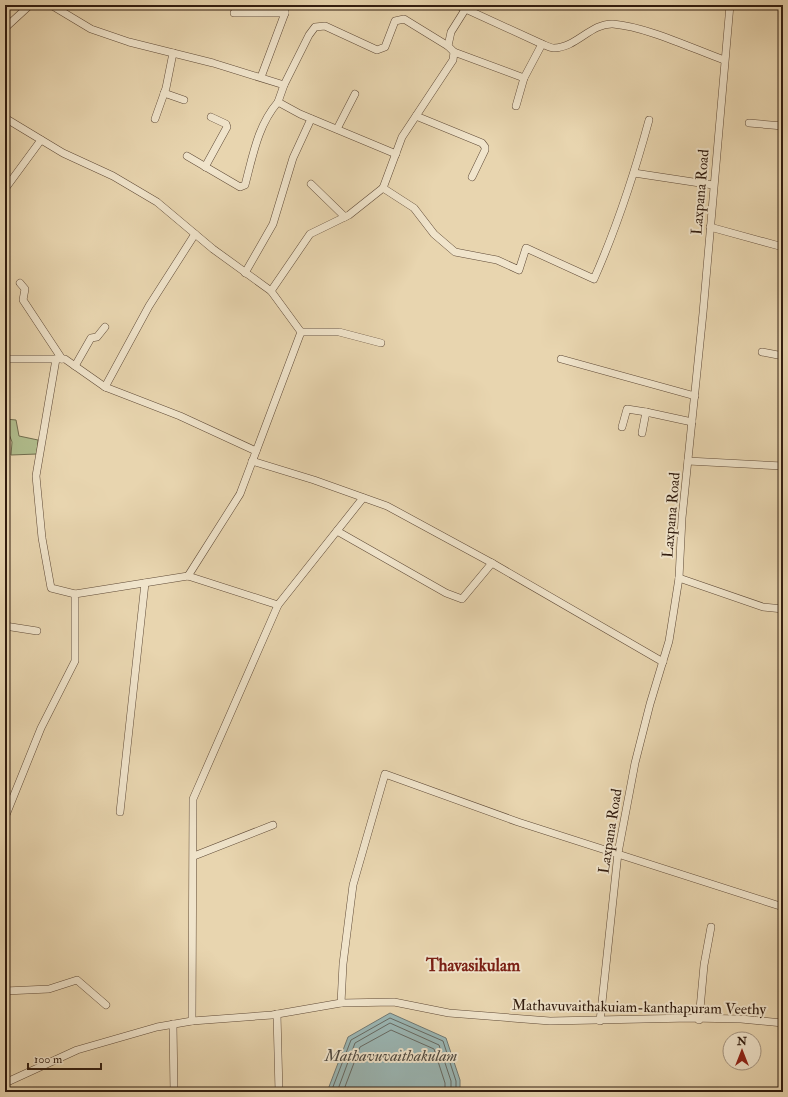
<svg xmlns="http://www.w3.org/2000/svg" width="788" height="1097" font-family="'IM FELL Double Pica',serif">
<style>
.green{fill:#b1be8e;stroke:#716d4e}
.water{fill:#9ab6b4;stroke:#707872}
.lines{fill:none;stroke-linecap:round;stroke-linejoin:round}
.shore{stroke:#666962;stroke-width:1}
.minor-casing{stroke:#5f4a37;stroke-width:8}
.minor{stroke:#f0e4cb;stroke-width:7}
.labels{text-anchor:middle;stroke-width:4;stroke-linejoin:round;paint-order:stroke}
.street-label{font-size:15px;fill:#311c0f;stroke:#f0e4cb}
.water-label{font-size:16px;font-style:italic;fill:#504a41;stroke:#f0e4cb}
.quarter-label{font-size:17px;font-weight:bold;fill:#7a1f14;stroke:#f0e4cb}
</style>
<rect width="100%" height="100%" fill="#e8d5af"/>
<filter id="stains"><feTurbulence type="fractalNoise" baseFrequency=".005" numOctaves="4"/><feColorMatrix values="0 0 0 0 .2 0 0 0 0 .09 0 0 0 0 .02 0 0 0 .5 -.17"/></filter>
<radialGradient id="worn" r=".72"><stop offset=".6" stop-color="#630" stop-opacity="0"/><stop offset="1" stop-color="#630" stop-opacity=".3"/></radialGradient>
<path class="green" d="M5 419 16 420 19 436 38 440 37 454 11 455 12 442 9 434H5Z"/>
<path class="water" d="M390 1013 446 1038 460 1080V1092H327L348 1037Z"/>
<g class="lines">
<g class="shore">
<path d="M331 1092 351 1040 390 1018 443 1041 456 1081V1092"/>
<path d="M337 1092 355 1043 390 1023 439 1045 451 1081V1092"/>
<path d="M343 1092 360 1047 391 1030 434 1049 445 1083V1092"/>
</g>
<defs>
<g id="minor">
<path d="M51 5 91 29 129 42 213 63 284 85 278 102 300 114 396 154"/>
<path d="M457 5 542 44"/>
<path d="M234 13H285"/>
<path d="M5 28 30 5"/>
<path d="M454 52 524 78"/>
<path d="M261 77 285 13V5"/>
<path d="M284 85 309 35 315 27 325 26 377 50 385 47 395 21 404 19 448 46"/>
<path d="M164 93 184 100"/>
<path d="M516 106 524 78 542 44C545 45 550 48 554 48 576 48 591 23 613 24 647 27 691 48 724 60"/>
<path d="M416 116 482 143 485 147V150L472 177"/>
<path d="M5 118 63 153 113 176 157 202 213 249 271 291 310 234 349 215 383 188 414 208 434 234 455 252 497 260 519 270 526 248 594 279C617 227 634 175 649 120"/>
<path d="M155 119 166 88 173 53"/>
<path d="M749 123 783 126"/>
<path d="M337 129 355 94"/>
<path d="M187 156 240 187 245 185C253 155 258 125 278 102"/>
<path d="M205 167 227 127 226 124 211 117"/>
<path d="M634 173 713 185"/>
<path d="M311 184 345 217"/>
<path d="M383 188 402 137 453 60 454 52 448 46 451 32 468 5"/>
<path d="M5 189 41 140"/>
<path d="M710 227 783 247"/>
<path d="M245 273 273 224 293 158 311 119"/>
<path d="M20 283 25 289 23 300 62 359"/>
<path d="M301 332H339L381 343"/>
<path d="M762 352 783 356"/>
<path d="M5 359H65L105 387 180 416 256 451"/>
<path d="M56 359 36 476 42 538 51 588 75 594"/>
<path d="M561 359 695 396"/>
<path d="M75 366 91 338 97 337 105 327"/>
<path d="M105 387 149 306 195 234"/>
<path d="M622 427 627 409 646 412"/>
<path d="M642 433 646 412 692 422"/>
<path d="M252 461 314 480 387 506 492 563 663 662"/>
<path d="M688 461 783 466"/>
<path d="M337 531 446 593 462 599 492 563"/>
<path d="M188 576 240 494 301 332 271 291"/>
<path d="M679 578 763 607 783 609"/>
<path d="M278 605 363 498"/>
<path d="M5 626 37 631"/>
<path d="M120 812 145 583"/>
<path d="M6 815 41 728 75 661V594L188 576 278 605 193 799 192 1021"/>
<path d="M194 856 273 825"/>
<path d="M5 991 49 989 77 980 106 1005"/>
<path d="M341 1003 343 964 353 885 385 774 518 822 783 907"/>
<path d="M277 1014 279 1092"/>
<path d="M699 1020 704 965 711 927"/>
<path d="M600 1021 618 853 635 763 650 704 669 641 679 578 682 518 703 313 730 5"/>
<path d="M173 1024 174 1092"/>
<path d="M5 1083 77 1050 157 1027 192 1021 272 1015 341 1003 394 1002 449 1013 550 1021 691 1018 741 1019 783 1023"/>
</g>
</defs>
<use href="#minor" class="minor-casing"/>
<use href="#minor" class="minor"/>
</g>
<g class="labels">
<g class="street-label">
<text transform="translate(700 192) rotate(-85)" y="5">Laxpana Road</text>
<text transform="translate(671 515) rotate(-85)" y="5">Laxpana Road</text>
<text transform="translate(610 831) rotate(-81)" y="5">Laxpana Road</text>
<text transform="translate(639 1007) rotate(1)" y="5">Mathavuvaithakuiam-kanthapuram Veethy</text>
</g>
<g class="water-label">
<text x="391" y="1061">Mathavuvaithakulam</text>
</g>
<g class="quarter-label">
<text x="473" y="971">Thavasikulam</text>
</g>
</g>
<rect width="788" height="1097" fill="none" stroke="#e8d5af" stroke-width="20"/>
<rect x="6" y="6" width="776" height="1085" fill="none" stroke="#311c0f" stroke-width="2"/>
<rect x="10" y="10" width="768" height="1077" fill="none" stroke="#311c0f"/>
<g transform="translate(742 1051)"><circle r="19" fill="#f0e4cb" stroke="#a49480"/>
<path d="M0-3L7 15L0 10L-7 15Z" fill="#8f2418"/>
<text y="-6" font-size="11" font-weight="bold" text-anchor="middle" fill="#311c0f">N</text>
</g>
<path d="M28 1063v6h73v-6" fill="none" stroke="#311c0f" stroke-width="2"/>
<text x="34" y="1063" font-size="12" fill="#311c0f" stroke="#f0e4cb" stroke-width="3" paint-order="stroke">100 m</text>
<rect width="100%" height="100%" filter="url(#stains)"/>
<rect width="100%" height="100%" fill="url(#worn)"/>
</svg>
